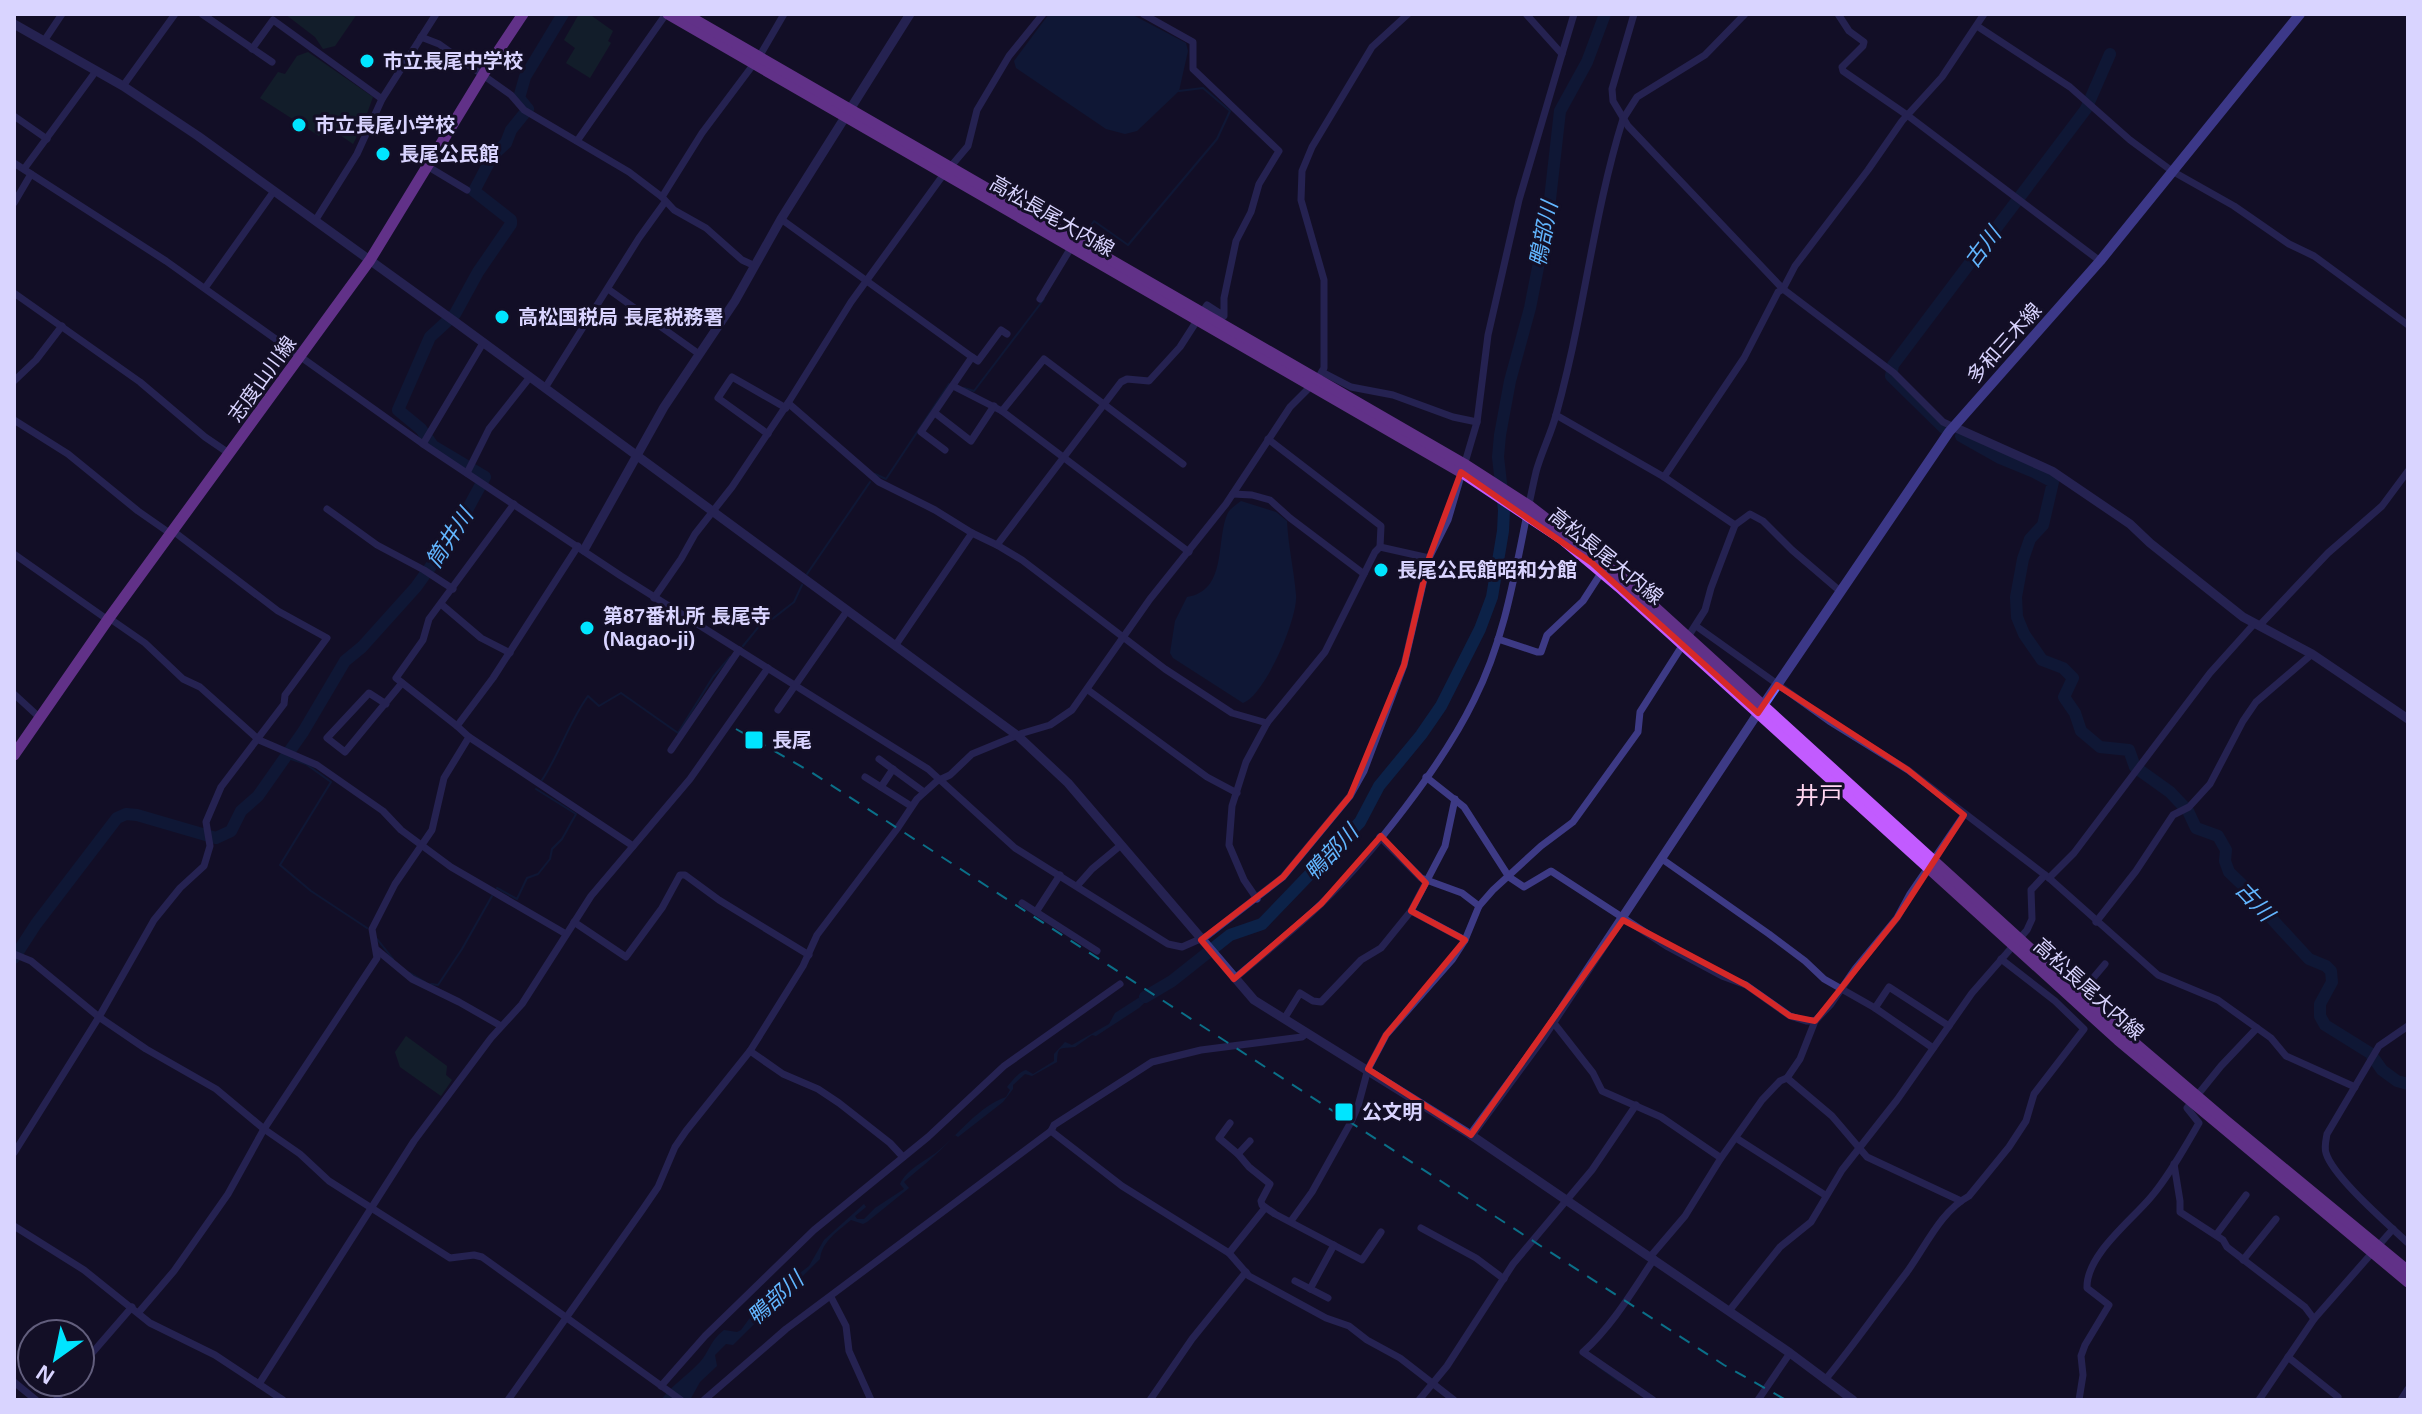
<svg xmlns="http://www.w3.org/2000/svg" width="2422" height="1414" font-family="Helvetica,'Noto Sans JP',sans-serif">
<style>
.green{fill:#12302f}
.water{fill:#0c2248}
.lines{fill:none;stroke-linecap:round;stroke-linejoin:round}
.stream{stroke:#0c2248;stroke-width:2}
.river{stroke:#0c2248;stroke-width:12}
.minor{stroke:#3d3a85;stroke-width:7}
.tertiary{stroke:#3d3a85;stroke-width:9}
.secondary{stroke:#6f6bff;stroke-width:10}
.primary{stroke:#c25bff;stroke-width:11}
.rail{stroke:#00e5ff;stroke-width:2;stroke-dasharray:12 10;stroke-linecap:butt}
.marked{fill:none;stroke:#d62828;stroke-width:6;stroke-linejoin:round}
.poi-dot{fill:#00e5ff;stroke:#130f26;stroke-width:3}
.labels{text-anchor:middle;stroke-width:6;stroke-linejoin:round;paint-order:stroke}
.poi-label{font-size:20px;font-weight:bold;fill:#d9d4ff;stroke:#130f26;text-anchor:start}
.street-label{font-size:20px;fill:#d9d4ff;stroke:#130f26}
.water-label{font-size:22px;font-style:italic;fill:#62b6ff;stroke:#130f26}
.quarter-label{font-size:24px;fill:#ffd6f0;stroke:#130f26}
</style>
<rect width="100%" height="100%" fill="#130f26"/>
<g class="green">
<path d="M285 14H357L335 46 323 49 315 37Z"/>
<path d="M579 14H589L613 31 608 41 611 43 590 78 566 63 575 48 564 40Z"/>
<path d="M308 52 373 97 362 127 353 144 333 130 331 132 324 128 319 136 260 98 278 72 285 74 297 56Z"/>
<path d="M406 1036 447 1066 446 1075 452 1080 441 1096 400 1067 395 1052Z"/>
</g>
<g class="water">
<path d="M1049 14H1131L1186 43 1188 51 1179 91 1137 131 1125 134 1106 129 1016 68 1014 61Z"/>
<path d="M1241 501 1276 512 1287 521C1288 545 1294 570 1296 595 1298 618 1265 695 1243 703L1173 658 1170 653 1175 621 1187 597C1227 591 1216 542 1227 515 1229 509 1236 505 1241 501Z"/>
<path d="M1157 986 1160 988 1139 1008 1096 1036 1092 1035 1075 1047C1059 1049 1058 1045 1057 1062L1032 1076 1025 1074 1013 1085V1089L1003 1102 958 1137 955 1135C940 1152 924 1165 906 1180L904 1182 909 1188 867 1222 863 1224 851 1220C838 1231 822 1241 820 1259L733 1345 726 1344 715 1355 717 1366 700 1382 690 1400H661C671 1386 688 1375 700 1362 710 1351 709 1342 724 1330L737 1332 741 1330 769 1292 773 1291 788 1274 800 1273 809 1266 824 1240 864 1204 866 1207 855 1216 857 1219H864L875 1208 904 1189 900 1184C907 1169 925 1161 937 1152 958 1135 979 1106 1006 1097L1010 1090 1007 1087C1011 1082 1020 1071 1026 1070L1033 1074 1054 1061V1054L1065 1042 1072 1045 1109 1024 1115 1013Z"/>
</g>
<g class="lines">
<g class="stream">
<path d="M1084 236 1094 221 1128 245 1217 139 1230 111 1203 88 1179 91"/>
<path d="M964 388 974 391 1044 299"/>
<path d="M875 474 886 479 949 384"/>
<path d="M807 574 870 482"/>
<path d="M743 646 765 619 771 620 794 602 802 585"/>
<path d="M285 757 306 764 331 782 280 865 311 891 367 928"/>
<path d="M542 780C560 753 569 722 588 696L599 706 621 693 678 733 713 677 730 657"/>
<path d="M497 888 517 899 527 878 538 874 550 859 552 849 562 839 576 814 536 789"/>
<path d="M377 939 393 959"/>
<path d="M410 973 425 982"/>
<path d="M431 984 438 985 462 949 492 896"/>
<path d="M1598 1366 1619 1381"/>
</g>
<g class="river">
<path d="M1944 428 1891 376 1893 365 2086 109 2110 54"/>
<path d="M1961 436 2000 458 2034 472 2053 482 2043 525 2030 539 2023 559 2016 597 2017 617 2024 634 2042 660 2063 668 2073 678 2064 697 2075 713 2081 731 2100 747 2129 750 2135 767 2170 792 2188 811 2196 828 2218 836 2226 850 2225 861 2229 872 2252 894 2259 905 2309 959 2326 966 2331 971 2332 982 2320 1004V1016L2325 1025 2370 1053 2382 1070 2397 1081 2408 1084"/>
<path d="M14 958 36 924 117 818 126 814 137 815 216 838 231 831 241 811 258 796 303 732 345 661 362 647 416 587 454 534 485 477 433 446 421 429 398 410 430 337 455 314 478 272 511 224V220L474 191 493 155 506 143 511 130 528 109 519 98 525 77 563 14"/>
<path d="M1145 997 1172 981 1230 935 1262 924 1360 822 1379 786 1421 735 1441 706 1480 629 1492 597 1503 531 1504 510 1498 457 1500 435 1510 381 1530 308 1548 217 1560 111 1587 62 1605 14"/>
</g>
<g class="minor">
<path d="M202 14 272 62"/>
<path d="M1634 14 1612 89 1613 101 1628 126 1783 289 1894 373 1943 422 1954 427"/>
<path d="M1838 14 1849 31 1864 42 1863 46 1842 67 1843 71 1907 115 2100 261"/>
<path d="M1977 26 2070 87 2130 140 2172 171 2234 206 2289 244 2314 256 2408 325"/>
<path d="M421 37 439 44 511 95 524 110 629 172 662 197 674 210 706 228 742 260 753 265"/>
<path d="M44 41 62 14"/>
<path d="M252 49 273 20 382 99"/>
<path d="M1562 54 1574 14"/>
<path d="M123 86 175 14"/>
<path d="M14 116 47 139"/>
<path d="M577 141 666 14"/>
<path d="M14 163 166 261 423 444 621 576 928 769 1015 848 1168 944 1182 947 1207 936 1283 877 1350 796 1364 771 1404 665 1429 558 1448 520 1477 422 1488 335 1519 200 1562 54 1526 14"/>
<path d="M427 166 467 190"/>
<path d="M24 169 96 71"/>
<path d="M662 197 702 133 759 57 784 14"/>
<path d="M14 203 31 174"/>
<path d="M781 219 972 357 921 432 945 450"/>
<path d="M315 221 357 154 382 99 436 14"/>
<path d="M205 288 274 191"/>
<path d="M608 289 699 354"/>
<path d="M14 293 140 382 205 437 230 454"/>
<path d="M1040 299 1072 246"/>
<path d="M972 357 978 361 1001 330 1007 334"/>
<path d="M1322 372 1351 387 1393 395 1453 417 1477 422"/>
<path d="M14 381 36 360 62 326"/>
<path d="M953 386 1002 411 1189 552"/>
<path d="M545 388 639 238 665 202"/>
<path d="M788 403 879 482 935 510 972 533 997 545 1022 560 1165 669 1232 713 1267 723"/>
<path d="M1002 411 1044 359 1183 464"/>
<path d="M935 413 971 441 994 406"/>
<path d="M1556 415 1664 477 1735 525"/>
<path d="M14 420 68 454 138 511 171 534"/>
<path d="M768 434 718 398 732 377 786 408"/>
<path d="M1268 439 1381 526 1380 547"/>
<path d="M423 444 483 343"/>
<path d="M467 473 489 429 530 377"/>
<path d="M1664 477 1744 358 1778 292 1783 289 1795 266 1868 170 1902 121 1942 77 1984 14"/>
<path d="M1233 494 1252 495 1270 500 1290 518 1364 574"/>
<path d="M327 509 377 545 424 570 453 589"/>
<path d="M997 545 1121 382 1127 379 1149 381 1180 347 1207 305 1224 316V298L1236 241 1251 212 1259 184 1279 151 1193 69V42L1143 14"/>
<path d="M14 554 108 620"/>
<path d="M654 598 681 559 695 534 732 487 788 403 851 302 941 178 968 146 977 110 1009 56 1043 14"/>
<path d="M441 604 481 638 510 653"/>
<path d="M109 618 145 643 183 679 200 687 259 740 317 765 383 811 401 830 451 867 566 934"/>
<path d="M1696 626 1829 721 1908 770 2049 878 2158 975 2218 1000 2271 1038 2286 1056 2355 1087"/>
<path d="M2259 626 2328 553 2382 506 2408 471"/>
<path d="M1498 639 1537 652H1541L1547 635 1583 601 1603 570"/>
<path d="M895 646 972 533"/>
<path d="M1088 690 1207 777 1237 793"/>
<path d="M14 694 39 717"/>
<path d="M386 704 369 693 327 738 345 752 402 683"/>
<path d="M778 710 847 611"/>
<path d="M457 726 396 678 423 640 429 619 514 504"/>
<path d="M469 737 633 846"/>
<path d="M671 750 739 650"/>
<path d="M879 759 924 792"/>
<path d="M865 777 911 806"/>
<path d="M1426 777 1464 807 1509 877 1524 887 1551 871 1668 947 1722 976 1746 985 1790 1016 1806 1021H1815"/>
<path d="M881 787 893 769"/>
<path d="M1380 837 1421 878 1462 893 1479 906"/>
<path d="M1662 859 1769 934 1805 961 1824 979 1875 1008 1933 1048"/>
<path d="M2049 878 2074 853 2210 673 2254 624"/>
<path d="M1077 886 1092 869 1121 845"/>
<path d="M1257 899 1244 880 1229 845 1232 806 1246 762 1267 723 1325 652 1375 552 1380 547 1429 558"/>
<path d="M1022 903 1097 951"/>
<path d="M1411 911 1465 940"/>
<path d="M1036 912 1060 875"/>
<path d="M574 922 626 957 662 908 680 875H685L719 900 809 955"/>
<path d="M2096 922 2136 871 2173 815 2189 807 2210 784 2243 721 2256 702 2312 654"/>
<path d="M377 950 412 979 459 1002 501 1026"/>
<path d="M14 954 31 961 99 1017 146 1049 216 1089 264 1129 300 1154 329 1181 450 1258 474 1255 482 1257 681 1400"/>
<path d="M1234 979C1263 954 1294 930 1321 904 1373 854 1443 764 1474 700 1510 629 1518 549 1536 472 1541 453 1551 434 1556 415 1564 386 1571 356 1577 326 1591 257 1602 186 1623 119L1637 97 1705 55 1745 14"/>
<path d="M2078 996 2105 964"/>
<path d="M1875 1008 1889 987 1949 1026"/>
<path d="M1284 1019 1300 993 1313 1001 1321 1002 1361 960 1381 948 1411 911 1445 846 1455 799"/>
<path d="M1553 1022 1593 1073 1602 1091 1661 1117 1721 1158"/>
<path d="M2408 1026 2379 1046 2327 1134C2326 1140 2324 1147 2326 1153 2333 1177 2389 1225 2408 1243"/>
<path d="M750 1051 783 1074 818 1089 839 1103 890 1143 903 1157"/>
<path d="M1787 1078 1832 1116 1867 1157 1961 1201"/>
<path d="M1230 1123 1219 1138 1238 1154 1250 1141"/>
<path d="M1051 1131 1122 1186 1229 1253 1249 1276 1326 1318 1349 1326 1367 1340 1400 1358 1454 1400"/>
<path d="M1736 1138 1825 1195"/>
<path d="M14 1153 99 1017 154 920 180 888 204 866 210 846 206 822 221 787 284 704 285 695 327 638 278 611 173 531"/>
<path d="M1238 1154 1249 1167 1270 1184 1261 1201 1262 1205 1275 1214 1362 1260 1381 1232"/>
<path d="M2174 1164 2180 1201V1212L2223 1240 2227 1247 2305 1307 2314 1319"/>
<path d="M1291 1221 1312 1192 1351 1122 1358 1106 1368 1069 1386 1035 1452 960 1465 940 1479 906 1493 890 1541 846 1573 822 1638 732 1640 712 1705 610 1711 588 1735 525 1750 514 1763 521 1792 550 1841 592"/>
<path d="M14 1226 84 1270 150 1323 215 1355 283 1400"/>
<path d="M1421 1228 1476 1258 1504 1279"/>
<path d="M2216 1235 2246 1195"/>
<path d="M1229 1253 1265 1208"/>
<path d="M1650 1257 1685 1216 1721 1158 1762 1100 1780 1081 1787 1078 1800 1059 1815 1021 1831 1004 1855 969 1897 918 1910 894 1964 815"/>
<path d="M2243 1260 2276 1219"/>
<path d="M1295 1281 1328 1298"/>
<path d="M1310 1289 1334 1245"/>
<path d="M831 1297 846 1326 849 1351 871 1400"/>
<path d="M1729 1311 1780 1247 1811 1222 1842 1170 1897 1100 1972 993 2027 930 2032 919 2031 890 2045 875"/>
<path d="M139 1312 174 1271 228 1194 264 1129 377 958 372 929 395 884 432 830 444 778 469 737 457 726 493 678 578 546"/>
<path d="M2288 1357 2338 1397"/>
<path d="M80 1367 132 1307"/>
<path d="M1825 1380C1854 1345 1880 1307 1907 1272 1926 1246 1940 1212 1969 1196L2009 1147 2026 1121 2034 1094 2084 1029 2055 1001 2001 959"/>
<path d="M14 1382 36 1400"/>
<path d="M259 1384 414 1141 491 1038 522 1004 591 896 690 779 768 668"/>
<path d="M661 1386 705 1336 814 1230 928 1137 1004 1066 1120 984"/>
<path d="M56 1400 69 1382"/>
<path d="M508 1400 643 1209 658 1187 675 1147 686 1131 750 1051 803 966 817 935 897 829 917 799 937 781 950 775 972 754 1023 733 1050 725 1072 710 1150 599 1226 504 1290 407 1317 380 1324 368V280L1301 200 1302 171 1312 147 1372 47 1408 14"/>
<path d="M704 1400 786 1329 1051 1131 1054 1125 1152 1062 1201 1050 1302 1037 1307 1033"/>
<path d="M1150 1400 1192 1339 1246 1272"/>
<path d="M1419 1400 1447 1366 1513 1264 1592 1170 1636 1105"/>
<path d="M1653 1400 1583 1352C1612 1326 1632 1292 1654 1259"/>
<path d="M1758 1400 1790 1353"/>
<path d="M2079 1400 2083 1375 2081 1356 2085 1345 2109 1305 2087 1288C2086 1255 2131 1221 2151 1197 2169 1176 2185 1147 2199 1123L2187 1108 2221 1066 2257 1028"/>
<path d="M2259 1400 2314 1319 2393 1229"/>
<path d="M2401 1400 2408 1389"/>
</g>
<g class="tertiary">
<path d="M14 24 123 86 198 136 454 321 1018 736 1068 783 1254 1000 1471 1135 1790 1353 1853 1400"/>
<path d="M1954 427 2052 471 2130 524 2150 543 2243 617 2312 654 2408 719"/>
<path d="M584 550 664 407 735 301 781 219 910 14"/>
<path d="M1471 1135 1543 1037 1758 713"/>
</g>
<path class="secondary" d="M1760 710 1949 432 2100 261 2300 14"/>
<g class="primary">
<path d="M668 14 1464 474 1562 539 1619 587 2118 1040 2408 1282"/>
<path d="M685 14 1464 464 1531 507 1625 580 2124 1034 2226 1121 2408 1271"/>
<path d="M14 755 109 618 370 260 489 65 523 14"/>
</g>
<path class="rail" d="M736 729 811 772 1724 1365 1786 1400"/>
</g>
<path d="M0 0H2422V1414H0ZM1461 472 1592 563 1758 713 1777 685 1908 770 1964 815 1897 918 1815 1021 1790 1016 1746 985 1623 920 1471 1135 1368 1069 1386 1035 1465 940 1411 911 1426 883 1381 836 1321 904 1234 979 1201 940 1283 877 1350 796 1404 665 1429 558Z" fill="#130f26" fill-opacity=".55" fill-rule="evenodd"/>
<path class="marked" d="M1461 472 1592 563 1758 713 1777 685 1908 770 1964 815 1897 918 1815 1021 1790 1016 1746 985 1623 920 1471 1135 1368 1069 1386 1035 1465 940 1411 911 1426 883 1381 836 1321 904 1234 979 1201 940 1283 877 1350 796 1404 665 1429 558Z"/>
<g class="poi-dot">
<circle cx="367" cy="61" r="8"/>
<circle cx="299" cy="125" r="8"/>
<circle cx="383" cy="154" r="8"/>
<circle cx="502" cy="317" r="8"/>
<circle cx="1381" cy="570" r="8"/>
<circle cx="587" cy="628" r="8"/>
<rect x="744" y="730" width="20" height="20" rx="4"/>
<rect x="1334" y="1102" width="20" height="20" rx="4"/>
</g>
<g class="labels">
<g class="poi-label">
<text x="383" y="68">市立長尾中学校</text>
<text x="315" y="132">市立長尾小学校</text>
<text x="399" y="161">長尾公民館</text>
<text x="518" y="324">高松国税局 長尾税務署</text>
<text x="1397" y="577">長尾公民館昭和分館</text>
<text x="603" y="623">第87番札所 長尾寺<tspan x="603" dy="23">(Nagao-ji)</tspan></text>
<text x="772" y="747">長尾</text>
<text x="1362" y="1119">公文明</text>
</g>
<g class="street-label">
<text transform="translate(1052 216) rotate(30)" y="7">高松長尾大内線</text>
<text transform="translate(2004 343) rotate(-48)" y="7">多和三木線</text>
<text transform="translate(262 379) rotate(-54)" y="7">志度山川線</text>
<text transform="translate(1606 556) rotate(39)" y="7">高松長尾大内線</text>
<text transform="translate(2089 989) rotate(42)" y="7">高松長尾大内線</text>
</g>
<g class="water-label">
<text transform="translate(1543 234) rotate(-79)" y="8">鴨部川</text>
<text transform="translate(1982 247) rotate(-53)" y="8">古川</text>
<text transform="translate(449 538) rotate(-57)" y="8">筒井川</text>
<text transform="translate(1331 852) rotate(-47)" y="8">鴨部川</text>
<text transform="translate(2255 901) rotate(47)" y="8">古川</text>
<text transform="translate(775 1298) rotate(-42)" y="8">鴨部川</text>
</g>
<g class="quarter-label">
<text x="1819" y="804">井戸</text>
</g>
</g>
<rect width="2422" height="1414" fill="none" stroke="#d9d4ff" stroke-width="32"/>
<g transform="translate(56 1358) rotate(213)"><circle r="38" fill="#130f26" stroke="#625e7d" stroke-width="2"/>
<path d="M0-6L14 30L0 20L-14 30Z" fill="#00e5ff"/>
<text y="-12" font-size="22" font-weight="bold" text-anchor="middle" fill="#d9d4ff">N</text>
</g>
</svg>
